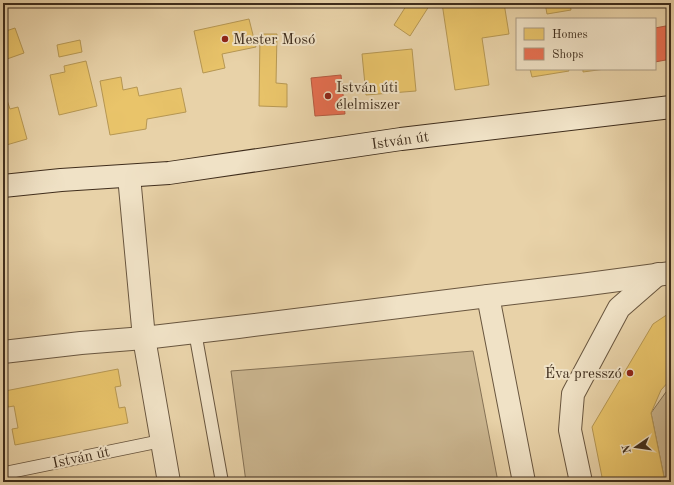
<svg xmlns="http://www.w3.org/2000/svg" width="674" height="485" font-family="'Old Standard TT',serif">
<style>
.green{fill:#cbb690;stroke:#857256}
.homes{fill:#e9c46a;stroke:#b69753}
.shops{fill:#e76f51;stroke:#b55b41}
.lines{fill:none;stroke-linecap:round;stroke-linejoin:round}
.lane-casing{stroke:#69563f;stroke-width:14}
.street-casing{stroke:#69563f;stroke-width:24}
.secondary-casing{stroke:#3f2d1c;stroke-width:24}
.lane{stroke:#f0e2c6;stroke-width:12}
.street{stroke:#f0e2c6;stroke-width:22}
.secondary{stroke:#f0e2c6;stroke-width:22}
.poi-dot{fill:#8f2418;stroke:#f0e2c6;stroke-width:1.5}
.labels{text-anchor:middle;stroke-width:4;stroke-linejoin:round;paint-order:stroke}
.poi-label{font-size:15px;fill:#3f2d1c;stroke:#f0e2c6;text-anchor:start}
.street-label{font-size:15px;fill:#3f2d1c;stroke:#f0e2c6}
</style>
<rect width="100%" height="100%" fill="#e8d2a8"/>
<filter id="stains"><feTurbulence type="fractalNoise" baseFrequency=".005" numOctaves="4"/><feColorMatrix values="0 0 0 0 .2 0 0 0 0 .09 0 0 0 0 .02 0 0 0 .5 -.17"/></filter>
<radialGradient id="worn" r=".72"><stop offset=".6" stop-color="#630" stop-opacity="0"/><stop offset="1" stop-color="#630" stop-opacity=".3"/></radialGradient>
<g class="green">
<path d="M473 351 498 482H246L231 371 283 367Z"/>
<path d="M671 385V482H665L651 413Z"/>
</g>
<g class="homes">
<path d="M3 3H23L3 8Z"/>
<path d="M247 3H257L250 7Z"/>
<path d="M408 3H431L410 36 394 25Z"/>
<path d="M442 3H504L509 34 482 38 489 85 455 90Z"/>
<path d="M545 3H570L571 10 547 14Z"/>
<path d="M249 19 256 47 222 54 225 68 203 73 194 31Z"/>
<path d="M15 28 24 53 7 59 3 47V32Z"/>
<path d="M260 34H277L276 83 287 84V107L259 106Z"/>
<path d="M80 40 82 52 59 57 57 45Z"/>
<path d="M412 49 416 91 366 95 362 54Z"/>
<path d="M86 61 97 106 59 115 50 75 65 72 64 66Z"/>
<path d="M530 69H568L569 71 532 77Z"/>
<path d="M583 69H605L583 72Z"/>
<path d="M121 77 123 90 137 87 139 96 181 88 186 112 147 119 146 129 110 135 100 81Z"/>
<path d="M3 96 6 97 10 109 18 107 27 139 3 146Z"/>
<path d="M671 312V379L661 390 651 413 665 482H603L592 427 653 324Z"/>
<path d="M118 369 121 386 115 387 119 408 125 407 128 423 15 445 12 429 18 428 14 406 8 407 5 391Z"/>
</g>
<g class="shops">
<path d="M671 25V59L655 62V28Z"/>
<path d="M341 75 345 114 315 116 311 78Z"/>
</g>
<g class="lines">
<defs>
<g id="lane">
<path d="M195 332 222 482"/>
<path d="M12 482 10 472 161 441"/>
</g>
<g id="street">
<path d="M129 176 144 338 169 482"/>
<path d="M488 296 524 482"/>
<path d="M3 352 81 343 144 338 238 327 488 296 581 285 671 273"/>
<path d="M581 482 570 430 573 394 619 308 658 274"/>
</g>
<path id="secondary" d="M3 186 61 180 169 173 401 139 671 107"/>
</defs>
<use href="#lane" class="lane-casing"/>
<use href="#street" class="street-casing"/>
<use href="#secondary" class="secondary-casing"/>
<use href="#lane" class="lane"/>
<use href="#street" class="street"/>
<use href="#secondary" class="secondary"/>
</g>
<g class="poi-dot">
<circle cx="225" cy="39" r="4"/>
<circle cx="328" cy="96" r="4"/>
<circle cx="630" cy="373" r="4"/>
</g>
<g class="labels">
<g class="poi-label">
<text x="233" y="44">Mester Mosó</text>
<text x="336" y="92">István úti<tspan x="336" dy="17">élelmiszer</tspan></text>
<text x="622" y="378" text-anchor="end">Éva presszó</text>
</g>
<g class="street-label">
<text transform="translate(400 140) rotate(-8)" y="5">István út</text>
<text transform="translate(81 457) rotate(-12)" y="5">István út</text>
</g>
</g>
<rect width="674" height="485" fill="none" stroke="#e8d2a8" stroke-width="16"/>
<rect x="4" y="4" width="666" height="477" fill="none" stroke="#3f2d1c" stroke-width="2"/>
<rect x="8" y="8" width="658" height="469" fill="none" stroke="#3f2d1c"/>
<rect x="516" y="18" width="140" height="52" fill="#f0e2c6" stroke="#a99a82"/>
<rect x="524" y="28" width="20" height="12" fill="#e9c46a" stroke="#a99a82"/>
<text x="552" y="38" font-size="12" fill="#3f2d1c">Homes</text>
<rect x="524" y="48" width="20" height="12" fill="#e76f51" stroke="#a99a82"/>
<text x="552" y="58" font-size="12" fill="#3f2d1c">Shops</text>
<g transform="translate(636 447) rotate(257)" stroke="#f0e2c6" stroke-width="3" paint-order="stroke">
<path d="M0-3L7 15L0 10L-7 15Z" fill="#3f2d1c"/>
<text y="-6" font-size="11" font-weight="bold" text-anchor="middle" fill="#3f2d1c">N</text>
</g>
<rect width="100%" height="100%" filter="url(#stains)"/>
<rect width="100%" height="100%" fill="url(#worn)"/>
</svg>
